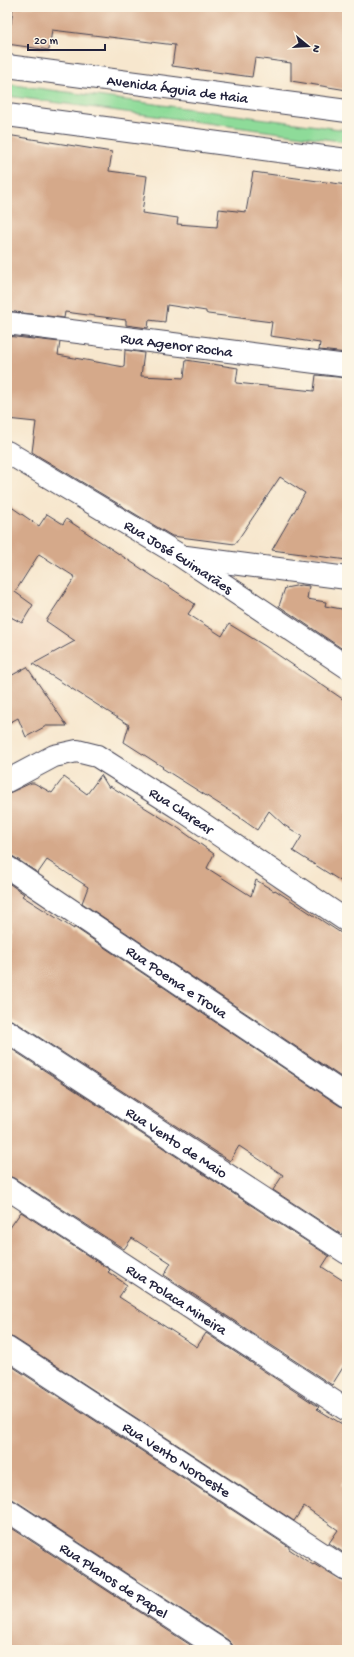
<svg xmlns="http://www.w3.org/2000/svg" width="354" height="1657" font-family="'Gochi Hand',sans-serif">
<style>
.built{fill:#f1d5bd}
.green{fill:#8edb99;stroke:#587e6a}
.building{fill:#d5a98a}
.lines{fill:none;stroke-linecap:round;stroke-linejoin:round}
.minor-casing{stroke:#424051;stroke-width:24}
.secondary-casing{stroke:#424051;stroke-width:24}
.minor{stroke:#fff;stroke-width:22}
.secondary{stroke:#fff;stroke-width:22}
.labels{text-anchor:middle;stroke-width:3;stroke-linejoin:round;paint-order:stroke}
.street-label{font-size:15px;fill:#22223b;stroke:#fcf5e5}
</style>
<rect width="100%" height="100%" fill="#fcf5e5"/>
<filter id="ink" filterUnits="userSpaceOnUse"><feTurbulence type="fractalNoise" baseFrequency=".025" numOctaves="2"/><feDisplacementMap in="SourceGraphic" scale="8" xChannelSelector="R" yChannelSelector="G"/><feConvolveMatrix kernelMatrix="1 2 1 2 8 2 1 2 1" color-interpolation-filters="sRGB"/></filter>
<filter id="wash" filterUnits="userSpaceOnUse"><feTurbulence type="fractalNoise" baseFrequency=".012" numOctaves="4" result="noise"/><feDisplacementMap in="SourceGraphic" scale="16" xChannelSelector="R" yChannelSelector="G"/><feGaussianBlur stdDeviation="0.9" result="paint"/><feColorMatrix in="noise" values="0 0 0 0 0 0 0 0 0 0 0 0 0 0 0 0 0 1.4 0 .05"/><feComposite in="paint" operator="in"/></filter>
<g filter="url(#wash)">
<rect width="100%" height="100%" fill="#f7e7ce"/>
<path class="built" d="M7 596 75 641 7 678Z"/>
<path class="green" d="M7 84 347 130V142L7 96Z"/>
<g id="blocks">
<g class="building">
<path d="M13 7H347V90L291 81V63L255 58 252 77 172 66 175 45 52 30 49 50 7 44V23L11 24Z"/>
<path d="M7 135 112 152 109 171 147 176 142 213 178 218 177 224 217 227 219 209 246 212 253 172 347 185V353L319 350 320 343 270 336 272 322 208 314 206 313V311L167 305 165 322 149 320 148 328 126 325V320L65 312 64 318 7 311Z"/>
<path d="M7 336 60 342 58 355 124 367 125 350 144 353 141 376 184 378 186 360 238 368 236 383 314 391 316 375 347 378V560L272 550 305 493 280 477 235 544 172 536 40 457 32 452 36 422 7 419Z"/>
<path d="M7 504 39 526 47 514 63 524 66 519 195 604 188 614 222 636 229 624 265 646 347 702V885L293 851 302 836 284 825 269 811 257 830 240 818V817L162 768 163 767 124 742 129 725 33 664 75 641 46 621 75 577 39 554 15 592 33 605 22 623 7 615Z"/>
<path d="M301 585 309 586 307 599 326 602 325 606 347 610V652L279 606 285 588Z"/>
<path d="M27 667 67 726H46L26 737 18 718 7 724V678Z"/>
<path d="M101 775 109 788 110 786 178 828 214 854 207 868 251 896 256 880 274 891 275 890 347 937V1081L82 903 88 887 47 860 38 873 14 857 7 855V794L31 783H34L52 793 64 777 87 794Z"/>
<path d="M7 882 24 894 22 896 74 929V927L340 1106 347 1108V1227L342 1235 273 1190 283 1175 239 1146 230 1161 14 1021 7 1019Z"/>
<path d="M7 1046 329 1256 322 1267 347 1283V1361L332 1385 164 1275 171 1263 132 1238 124 1249 14 1178 7 1176Z"/>
<path d="M21 1212 110 1270 108 1272 127 1285 119 1297 197 1347 206 1333 319 1407 317 1409 347 1427V1475L341 1485 347 1489V1555L329 1543 338 1530 304 1506 294 1521 14 1338 7 1336V1232Z"/>
<path d="M7 1363 289 1547V1549L313 1565 314 1564 340 1580 347 1582V1650H233L232 1644 228 1640 14 1500 7 1498Z"/>
<path d="M7 1525 198 1650H7Z"/>
</g>
</g>
</g>
<g filter="url(#ink)">
<use href="#blocks" fill-opacity="0" stroke="#424051" stroke-width="1"/>
<g class="lines">
<defs>
<g id="minor">
<path id="s1" d="M7 323 347 366"/>
<path id="s2" d="M7 452 181 556 347 667"/>
<path d="M186 557 347 578"/>
<path id="s3" d="M7 781 54 756 77 751 97 756 182 810 347 921"/>
<path id="s4" d="M7 867 347 1096"/>
<path id="s5" d="M7 1031 347 1253"/>
<path id="s6" d="M7 1188 347 1410"/>
<path id="s7" d="M7 1348 347 1570"/>
<path id="s8" d="M7 1510 221 1650"/>
</g>
<g id="secondary">
<path id="s9" d="M7 66 347 111"/>
<path d="M7 115 347 160"/>
</g>
</defs>
<use href="#minor" class="minor-casing"/>
<use href="#secondary" class="secondary-casing"/>
<use href="#minor" class="minor"/>
<use href="#secondary" class="secondary"/>
</g>
</g>
<g class="labels">
<g class="street-label">
<text dy="5" stroke="none"><textPath href="#s9" startOffset="172">Avenida Águia de Haia</textPath></text>
<text dy="5" stroke="none"><textPath href="#s1" startOffset="171">Rua Agenor Rocha</textPath></text>
<text dy="5" stroke="none"><textPath href="#s2" startOffset="201">Rua José Guimarães</textPath></text>
<text dy="5" stroke="none"><textPath href="#s3" startOffset="198">Rua Clarear</textPath></text>
<text dy="5" stroke="none"><textPath href="#s4" startOffset="205">Rua Poema e Trova</textPath></text>
<text dy="5" stroke="none"><textPath href="#s5" startOffset="203">Rua Vento de Maio</textPath></text>
<text dy="5" stroke="none"><textPath href="#s6" startOffset="203">Rua Polaca Mineira</textPath></text>
<text dy="5" stroke="none"><textPath href="#s7" startOffset="203">Rua Vento Noroeste</textPath></text>
<text dy="5" stroke="none"><textPath href="#s8" startOffset="128">Rua Planos de Papel</textPath></text>
</g>
</g>
<rect width="354" height="1657" fill="none" stroke="#fcf5e5" stroke-width="24"/>
<g transform="translate(308 46) rotate(108)" stroke="#fcf5e5" stroke-width="3" paint-order="stroke">
<path d="M0-3L7 15L0 10L-7 15Z" fill="#22223b"/>
<text y="-6" font-size="11" font-weight="bold" text-anchor="middle" fill="#22223b">N</text>
</g>
<path d="M28 44v6h77v-6" fill="none" stroke="#22223b" stroke-width="2"/>
<text x="34" y="44" font-size="12" fill="#22223b" stroke="#fcf5e5" stroke-width="3" paint-order="stroke">20 m</text>
</svg>
